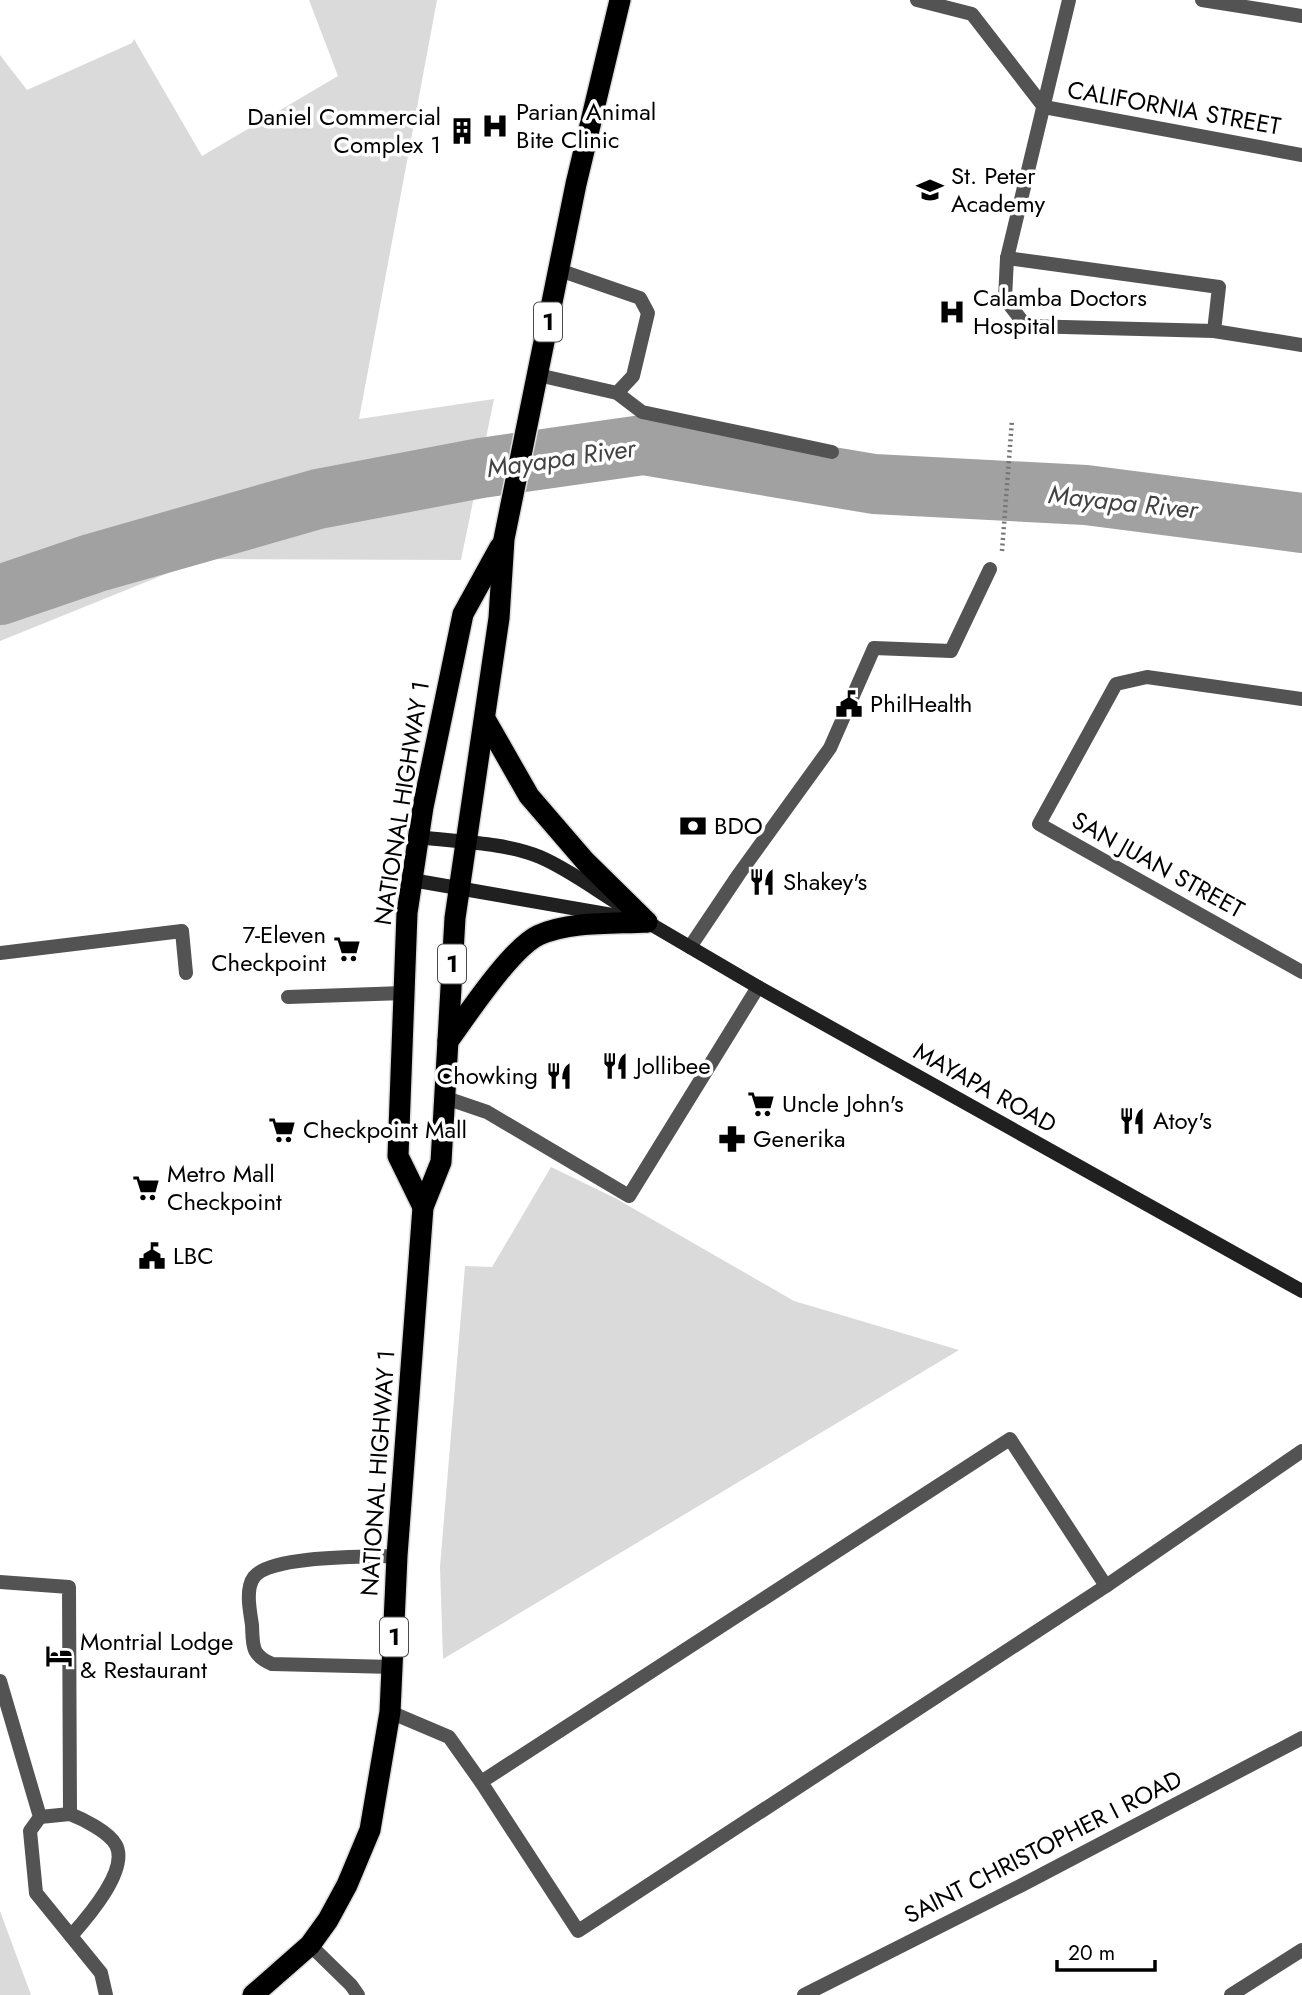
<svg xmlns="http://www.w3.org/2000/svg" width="1302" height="1995" font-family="Jost,sans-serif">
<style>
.green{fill:#dadada}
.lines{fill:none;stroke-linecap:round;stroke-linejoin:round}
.river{stroke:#a1a1a1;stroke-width:60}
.highway-casing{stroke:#dbdbdb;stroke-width:24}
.path{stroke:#757575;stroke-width:4.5;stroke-dasharray:2 3.5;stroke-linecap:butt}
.lane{stroke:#535353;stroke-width:14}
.street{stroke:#535353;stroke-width:14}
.secondary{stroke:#202020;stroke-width:14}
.highway{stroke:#000;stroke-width:21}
.labels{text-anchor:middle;stroke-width:7;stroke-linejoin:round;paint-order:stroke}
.shield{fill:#fff;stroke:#4c4c4c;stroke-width:2}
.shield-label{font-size:23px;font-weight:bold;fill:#000}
.street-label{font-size:24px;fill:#000;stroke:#fff}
.poi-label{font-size:24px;fill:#000;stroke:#fff;text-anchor:start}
.water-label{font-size:26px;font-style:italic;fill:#424242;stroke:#fff}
</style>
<rect width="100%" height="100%" fill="#fff"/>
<g class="green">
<path d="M309 0H437L359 419 494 399 461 560 203 559 0 641V55L27 90 132 43 134 39 202 156 338 76Z"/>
<path d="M551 1167 615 1198 794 1301 959 1350 443 1659 440 1567 465 1266 492 1267Z"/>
<path d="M0 1911 31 1995H0Z"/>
</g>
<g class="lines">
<path class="river" d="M0 595 94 563 318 499 481 468 643 445 874 484 1086 495 1302 523"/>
<defs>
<g id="highway">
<path d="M485 719 529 796 585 861 647 922"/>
<path d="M448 1041C468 1014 511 948 539 935 571 921 613 924 647 922"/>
<path d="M423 1207 398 1156 407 913 423 807 463 614 500 547"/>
<path d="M253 1995 310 1945 328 1920 347 1885 370 1830 390 1712 397 1556 423 1207 441 1162 455 918 499 618 504 539 576 184 620 0"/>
</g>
</defs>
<use href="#highway" class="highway-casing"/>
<path class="path" d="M1002 551 1012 420"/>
<g class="lane">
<path d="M1007 258 1219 287 1214 331"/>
<path d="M559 270 640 298 648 313 633 376 617 393"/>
<path d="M538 375 617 393 642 412 832 452"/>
<path d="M690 947 739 874 830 748 874 648 951 651 990 569"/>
<path d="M0 953 182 931 186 973"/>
<path d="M288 997 404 993"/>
<path d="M443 1097 487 1112 629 1196 758 987"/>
<path d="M0 1582 69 1587 70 1814C83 1819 109 1832 116 1845 129 1870 87 1918 71 1936"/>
<path d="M393 1667 272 1664C251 1655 253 1646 252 1625 250 1611 245 1589 254 1577 271 1555 367 1557 397 1556"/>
<path d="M0 1681 40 1817 30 1831 36 1893 101 1973 106 1995"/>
<path d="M40 1817 70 1814"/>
</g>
<g class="street">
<path d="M917 0 972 14 1044 107 1302 155"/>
<path d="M1069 0 1007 258 1005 299 1026 326 1214 331 1302 345"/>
<path d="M1202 0 1302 16"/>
<path d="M1302 699 1147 677 1116 684 1039 824 1302 972"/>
<path d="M390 1712 449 1737 481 1782 578 1931 1106 1586 1302 1451"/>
<path d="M481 1782 1010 1439 1106 1586"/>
<path d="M310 1945 351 1985 358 1995"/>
<path d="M804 1995 1022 1885 1302 1738"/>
<path d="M1231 1995 1302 1950"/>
</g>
<g class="secondary">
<path d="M418 837C458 842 503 842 540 857 568 869 593 888 619 904"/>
<path d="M412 880 618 916"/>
<path d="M642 919 758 987 1302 1291"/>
</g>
<use href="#highway" class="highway"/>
</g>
<defs>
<symbol id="hospital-bare" viewBox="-9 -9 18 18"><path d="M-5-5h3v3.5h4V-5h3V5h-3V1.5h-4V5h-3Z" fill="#000" stroke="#fff" stroke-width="2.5" paint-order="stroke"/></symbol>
<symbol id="building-bare" viewBox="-9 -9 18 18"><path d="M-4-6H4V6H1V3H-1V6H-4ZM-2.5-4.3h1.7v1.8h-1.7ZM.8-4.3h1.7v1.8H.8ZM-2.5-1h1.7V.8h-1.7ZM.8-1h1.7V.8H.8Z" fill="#000" stroke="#fff" stroke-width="2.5" paint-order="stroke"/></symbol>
<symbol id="school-bare" viewBox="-9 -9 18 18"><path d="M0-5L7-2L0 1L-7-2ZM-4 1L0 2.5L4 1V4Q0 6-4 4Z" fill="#000" stroke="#fff" stroke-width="2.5" paint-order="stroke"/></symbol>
<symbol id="civic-bare" viewBox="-9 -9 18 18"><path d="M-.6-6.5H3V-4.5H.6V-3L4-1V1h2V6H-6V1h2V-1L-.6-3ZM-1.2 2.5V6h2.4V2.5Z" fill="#000" stroke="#fff" stroke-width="2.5" paint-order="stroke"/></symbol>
<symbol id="bank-bare" viewBox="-9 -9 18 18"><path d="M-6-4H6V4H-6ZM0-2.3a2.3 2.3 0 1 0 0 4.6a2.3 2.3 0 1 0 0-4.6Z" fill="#000" stroke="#fff" stroke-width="2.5" paint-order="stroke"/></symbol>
<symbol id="restaurant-bare" viewBox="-9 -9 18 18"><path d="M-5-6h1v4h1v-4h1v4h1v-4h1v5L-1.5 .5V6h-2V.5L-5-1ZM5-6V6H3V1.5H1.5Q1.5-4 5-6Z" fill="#000" stroke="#fff" stroke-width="2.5" paint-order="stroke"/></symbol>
<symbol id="supermarket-bare" viewBox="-9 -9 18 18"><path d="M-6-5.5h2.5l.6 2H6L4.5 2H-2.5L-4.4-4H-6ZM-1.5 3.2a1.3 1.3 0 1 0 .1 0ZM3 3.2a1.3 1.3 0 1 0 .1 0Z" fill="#000" stroke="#fff" stroke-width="2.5" paint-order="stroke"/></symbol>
<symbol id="pharmacy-bare" viewBox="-9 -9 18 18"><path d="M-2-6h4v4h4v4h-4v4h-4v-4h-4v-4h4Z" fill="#000" stroke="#fff" stroke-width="2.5" paint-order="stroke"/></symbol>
<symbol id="hotel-bare" viewBox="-9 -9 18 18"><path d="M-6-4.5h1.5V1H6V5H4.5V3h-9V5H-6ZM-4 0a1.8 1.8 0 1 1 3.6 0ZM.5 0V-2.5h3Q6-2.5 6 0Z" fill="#000" stroke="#fff" stroke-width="2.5" paint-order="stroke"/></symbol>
</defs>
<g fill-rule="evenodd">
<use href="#hospital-bare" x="476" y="107" width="38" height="38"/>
<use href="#building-bare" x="443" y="112" width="38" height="38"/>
<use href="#school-bare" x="911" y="171" width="38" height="38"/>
<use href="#hospital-bare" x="933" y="293" width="38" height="38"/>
<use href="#civic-bare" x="830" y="685" width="38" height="38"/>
<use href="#bank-bare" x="674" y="807" width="38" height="38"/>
<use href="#restaurant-bare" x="743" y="863" width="38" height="38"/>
<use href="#supermarket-bare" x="328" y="930" width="38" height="38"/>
<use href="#restaurant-bare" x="596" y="1047" width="38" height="38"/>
<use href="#restaurant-bare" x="540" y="1057" width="38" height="38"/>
<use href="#supermarket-bare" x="742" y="1085" width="38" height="38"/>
<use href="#restaurant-bare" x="1113" y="1102" width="38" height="38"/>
<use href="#supermarket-bare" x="263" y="1111" width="38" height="38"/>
<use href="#pharmacy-bare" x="713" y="1120" width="38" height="38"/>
<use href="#supermarket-bare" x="127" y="1169" width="38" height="38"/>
<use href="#civic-bare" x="133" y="1237" width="38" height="38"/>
<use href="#hotel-bare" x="40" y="1637" width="38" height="38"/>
</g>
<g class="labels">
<g class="shield">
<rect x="534" y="302.5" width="28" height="39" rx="5"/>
<rect x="438" y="944.5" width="28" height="39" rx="5"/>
<rect x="380" y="1617.5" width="28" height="39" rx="5"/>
</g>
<g class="shield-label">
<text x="548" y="330">1</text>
<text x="452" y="972">1</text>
<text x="394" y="1645">1</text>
</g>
<g class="street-label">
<text transform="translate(1174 108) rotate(10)" y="8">CALIFORNIA STREET</text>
<text transform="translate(402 803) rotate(-81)" y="8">NATIONAL HIGHWAY 1</text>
<text transform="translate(1158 865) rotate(29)" y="8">SAN JUAN STREET</text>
<text transform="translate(985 1088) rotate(29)" y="8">MAYAPA ROAD</text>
<text transform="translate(378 1473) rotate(-86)" y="8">NATIONAL HIGHWAY 1</text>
<text transform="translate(1043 1847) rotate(-27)" y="8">SAINT CHRISTOPHER I ROAD</text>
</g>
<g class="poi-label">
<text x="516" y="120">Parian Animal<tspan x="516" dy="28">Bite Clinic</tspan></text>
<text x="441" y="125" text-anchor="end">Daniel Commercial<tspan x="441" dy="28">Complex 1</tspan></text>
<text x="951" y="184">St. Peter<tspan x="951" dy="28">Academy</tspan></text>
<text x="973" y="306">Calamba Doctors<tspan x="973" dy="28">Hospital</tspan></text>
<text x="870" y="712">PhilHealth</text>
<text x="714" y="834">BDO</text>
<text x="783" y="890">Shakey's</text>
<text x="326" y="943" text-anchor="end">7-Eleven<tspan x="326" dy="28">Checkpoint</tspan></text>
<text x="636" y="1074">Jollibee</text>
<text x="538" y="1084" text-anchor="end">Chowking</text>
<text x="782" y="1112">Uncle John's</text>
<text x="1153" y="1129">Atoy's</text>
<text x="303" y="1138">Checkpoint Mall</text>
<text x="753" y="1147">Generika</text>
<text x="167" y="1182">Metro Mall<tspan x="167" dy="28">Checkpoint</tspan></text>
<text x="173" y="1264">LBC</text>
<text x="80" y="1650">Montrial Lodge<tspan x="80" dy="28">&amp; Restaurant</tspan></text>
</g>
<g class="water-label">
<text transform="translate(561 458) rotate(-8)" y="9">Mayapa River</text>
<text transform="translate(1123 502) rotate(6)" y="9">Mayapa River</text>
</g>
</g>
<path d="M1057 1960v10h98v-10" fill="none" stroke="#000000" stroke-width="3.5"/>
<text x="1068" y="1960" font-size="21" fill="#000000" stroke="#ffffff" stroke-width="5" paint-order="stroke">20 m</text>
</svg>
